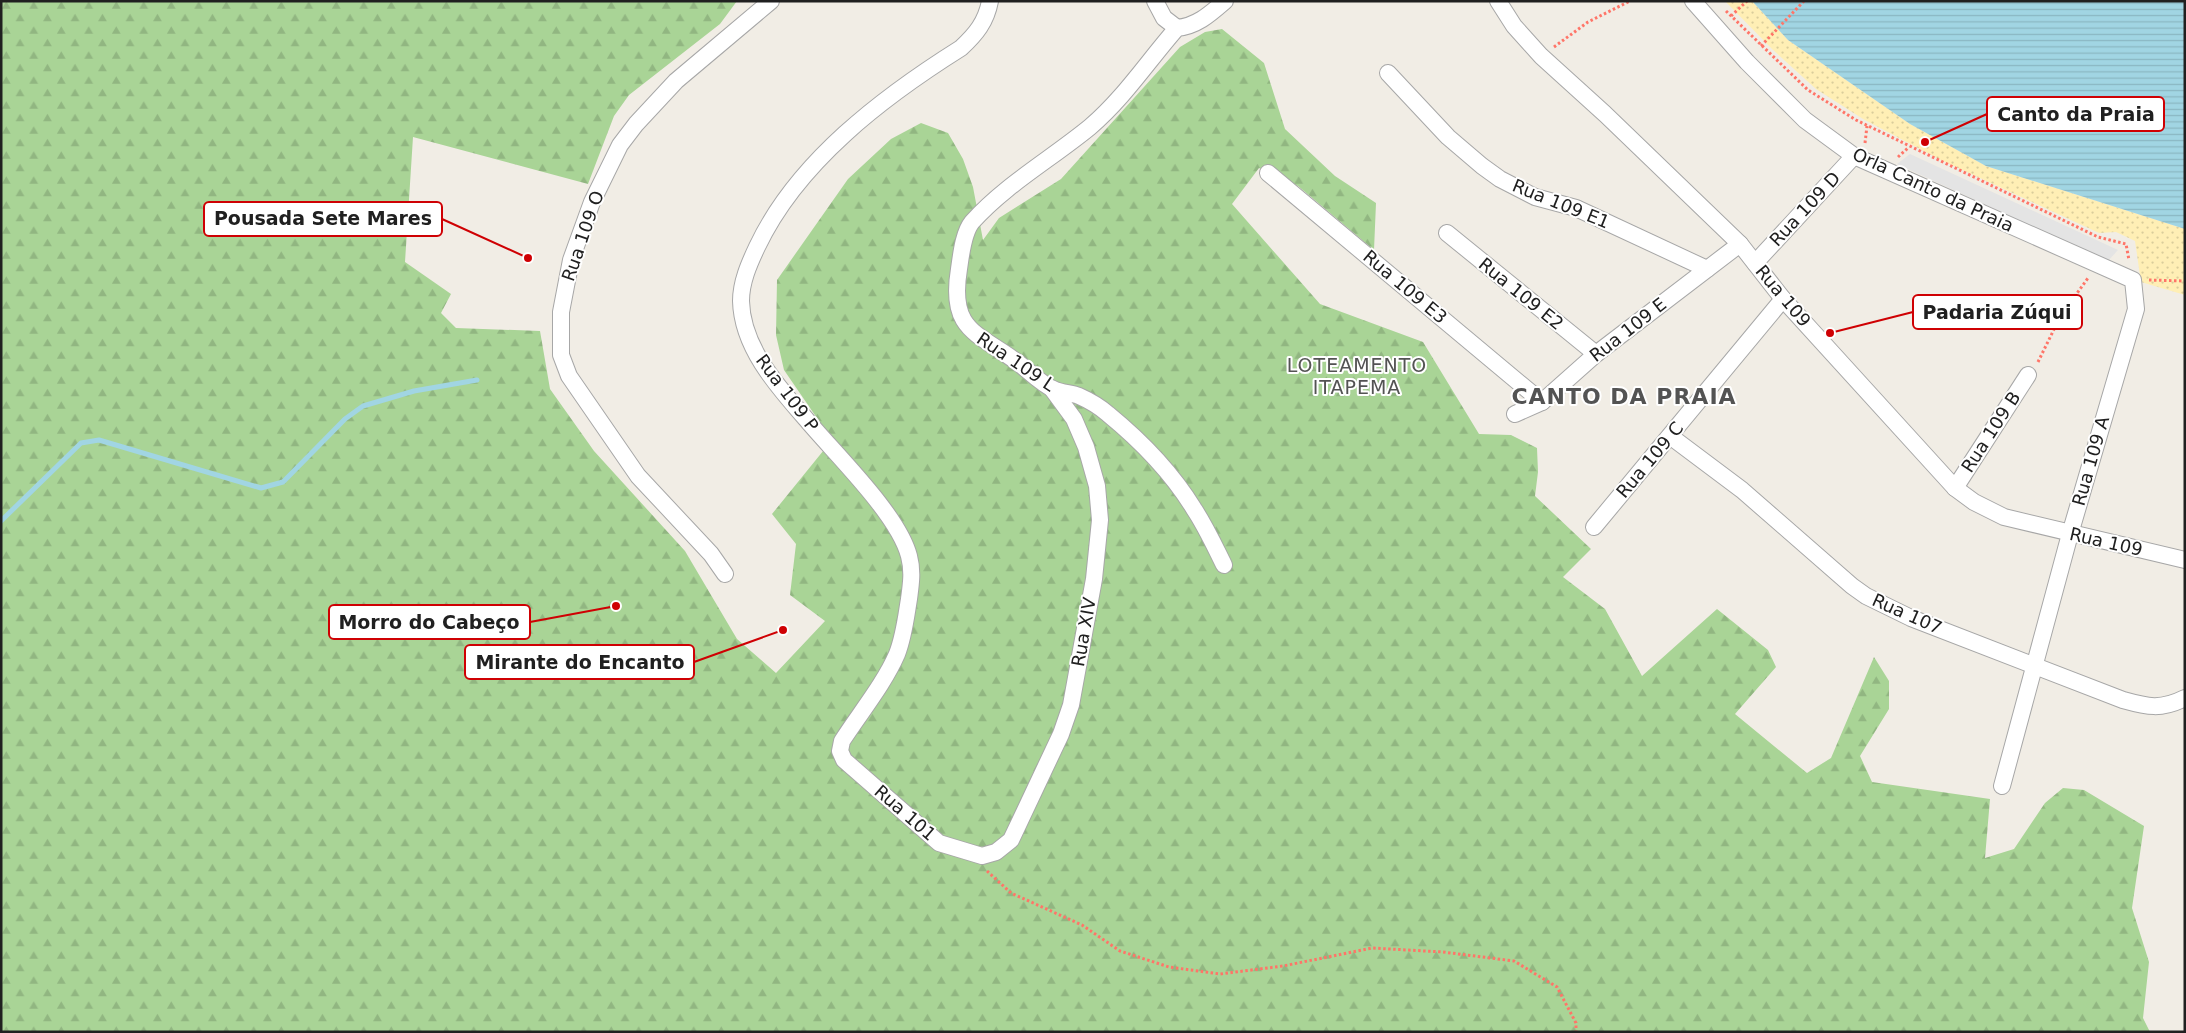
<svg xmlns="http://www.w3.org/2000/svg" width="2186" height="1033" font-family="'DejaVu Sans',sans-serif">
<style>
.forest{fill:url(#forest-firs)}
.sand{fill:url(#sand-dots)}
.parking{fill:#e4e4e4}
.water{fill:url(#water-rules)}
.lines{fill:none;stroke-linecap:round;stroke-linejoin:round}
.stream{stroke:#a1d5e3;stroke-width:5}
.street-casing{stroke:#a7a7a7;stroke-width:18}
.path{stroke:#ff7568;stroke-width:3;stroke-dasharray:2.5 2.5;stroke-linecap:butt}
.street{stroke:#fff;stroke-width:16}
.labels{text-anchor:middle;stroke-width:4;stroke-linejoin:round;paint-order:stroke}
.street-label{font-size:18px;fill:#202020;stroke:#fff}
.neighbourhood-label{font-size:19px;letter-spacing:1px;fill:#535353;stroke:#fff}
.district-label{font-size:22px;font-weight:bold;letter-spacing:1px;fill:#535353;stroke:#fff}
.leader{fill:none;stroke:#cf0003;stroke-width:2}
.callout-dot{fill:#cf0003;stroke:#fff;stroke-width:2}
.callout{fill:#fff;stroke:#cf0003;stroke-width:2}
.callout-label{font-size:19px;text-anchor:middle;font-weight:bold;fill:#202020}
</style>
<defs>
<pattern id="forest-firs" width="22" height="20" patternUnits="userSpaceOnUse" patternTransform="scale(1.25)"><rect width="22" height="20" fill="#a9d496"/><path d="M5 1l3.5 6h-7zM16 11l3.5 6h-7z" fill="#91b681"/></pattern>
<pattern id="sand-dots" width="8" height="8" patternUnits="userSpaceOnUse" patternTransform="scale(1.25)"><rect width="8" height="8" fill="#ffefb5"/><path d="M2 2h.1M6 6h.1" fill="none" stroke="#dacd9b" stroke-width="1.8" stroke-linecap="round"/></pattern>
<pattern id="water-rules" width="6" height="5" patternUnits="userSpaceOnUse" patternTransform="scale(1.25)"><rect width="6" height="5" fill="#a1d5e3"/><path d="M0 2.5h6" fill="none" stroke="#8ab7c2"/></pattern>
</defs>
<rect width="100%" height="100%" fill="#f1ede5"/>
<path class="forest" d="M1 1H737L720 24 629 95 614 116 588 184 413 137 405 262 451 294 441 313 456 328 540 331 550 389 594 451 685 551 737 639 776 673 825 621 790 595 796 544 772 514 832 440 784 370 776 335 777 280 848 179 891 139 921 123 948 133 963 159 973 187 983 240 999 218 1061 179 1180 47 1205 32 1222 29 1264 63 1285 129 1335 176 1376 203 1374 250 1298 186 1259 168 1232 204 1320 304 1423 342 1479 434 1511 435 1537 448 1538 472 1535 496 1591 549 1563 577 1605 609 1642 676 1717 609 1768 650 1776 667 1735 714 1807 773 1831 758 1874 657 1889 681V709L1860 756 1872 782 1990 799 1985 858 2014 849 2045 803 2063 788 2084 790 2144 826 2132 908 2149 962 2143 1018 2150 1032H1Z"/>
<path class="sand" d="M1725 1H1752L1788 40 1910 124 1986 166 2185 229V295L2141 282 2135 241 2116 232 2099 233 1941 160 1863 119 1816 89 1772 49Z"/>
<path class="parking" d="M1910 154 2118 250 2108 261 1897 164Z"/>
<path class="water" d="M1752 1H2185V229L1986 166 1910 124 1788 40Z"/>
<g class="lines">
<path class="stream" d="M1 521 81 443 99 440 261 488 283 482 345 419 363 406 414 391 477 380"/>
<defs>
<g id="street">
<path d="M990 1C986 22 976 34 961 48 883 97 797 162 757 247 749 264 741 282 741 301 742 347 777 386 806 419 835 454 898 514 909 556 913 571 911 584 909 599 906 617 904 636 897 654 884 684 860 713 842 741L840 751 844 760 939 843 982 856 996 852 1011 840 1061 734 1071 705 1094 579 1100 520 1097 486 1086 447 1074 419 1052 389"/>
<path d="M1155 1 1164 18 1177 28"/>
<path d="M1498 1 1514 26 1541 56 1605 114 1740 244 1783 299 1955 488 1974 502 2004 517 2185 560"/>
<path d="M1693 1 1747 62 1805 120 1854 156 2133 280 2136 309 2070 534 2002 786"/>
<path d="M1388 73 1448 137 1482 166 1500 179 1535 197 1576 208 1707 269"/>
<path d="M1268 173 1542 402"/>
<path d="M1447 233 1596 354"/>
<path d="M1755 263 1854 156"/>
<path d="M1515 414 1542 402 1596 354 1740 244"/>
<path d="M1670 436 1742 490 1852 586 1866 596 1911 618 2123 700C2148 707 2161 710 2185 698"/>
<path d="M1955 488 2028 375"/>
<path d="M1594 527 1783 299"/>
<path d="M1224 565C1215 547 1206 527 1194 509 1172 473 1141 441 1108 414 1100 407 1088 400 1079 396 1071 393 1061 393 1053 389 1041 384 1028 370 1017 362 976 332 949 330 959 269 961 256 963 233 972 222 1005 185 1051 159 1090 127 1124 98 1148 61 1177 28 1197 26 1210 14 1225 1"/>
<path d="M725 574 711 554 638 476 569 376 561 355V312L571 260 592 202 620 145 636 124 676 81 771 1"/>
</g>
</defs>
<use href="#street" class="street-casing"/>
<g class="path">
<path d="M1726 11 1808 90 1856 120 2098 237 2126 244 2129 260"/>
<path d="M1731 16 1747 1"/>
<path d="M1761 46 1804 1"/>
<path d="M1554 47 1588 22 1630 1"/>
<path d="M1865 143 1867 126"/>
<path d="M1898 157 1909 147"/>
<path d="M2149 280 2185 281"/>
<path d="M2038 362 2060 317 2088 278"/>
<path d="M987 871 1011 893 1082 925 1120 951 1169 967 1220 974 1283 966 1372 948 1443 952 1514 961 1557 987 1576 1023V1032"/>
</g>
<use href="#street" class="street"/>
</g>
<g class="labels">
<g class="street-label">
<text transform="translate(1933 190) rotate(25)" y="6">Orla Canto da Praia</text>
<text transform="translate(1561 204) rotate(22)" y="6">Rua 109 E1</text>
<text transform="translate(1805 209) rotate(-47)" y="6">Rua 109 D</text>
<text transform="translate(583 236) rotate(-71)" y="6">Rua 109 O</text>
<text transform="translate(1405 287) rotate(40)" y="6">Rua 109 E3</text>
<text transform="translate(1521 294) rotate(39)" y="6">Rua 109 E2</text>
<text transform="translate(1783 296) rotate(50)" y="6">Rua 109</text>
<text transform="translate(1628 330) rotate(-38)" y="6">Rua 109 E</text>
<text transform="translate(1016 362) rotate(34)" y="6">Rua 109 L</text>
<text transform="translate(787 393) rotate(53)" y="6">Rua 109 P</text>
<text transform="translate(1991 432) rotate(-57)" y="6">Rua 109 B</text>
<text transform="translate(1650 460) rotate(-50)" y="6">Rua 109 C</text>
<text transform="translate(2091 461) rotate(-74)" y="6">Rua 109 A</text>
<text transform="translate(2106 542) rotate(13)" y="6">Rua 109</text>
<text transform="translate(1907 614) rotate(24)" y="6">Rua 107</text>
<text transform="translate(1084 632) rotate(-80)" y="6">Rua XIV</text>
<text transform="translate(905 813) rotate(41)" y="6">Rua 101</text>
</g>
<g class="neighbourhood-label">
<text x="1357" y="372">LOTEAMENTO<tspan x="1357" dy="22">ITAPEMA</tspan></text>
</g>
<g class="district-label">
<text x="1624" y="404">CANTO DA PRAIA</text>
</g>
</g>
<path class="leader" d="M1925 142L1987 114M528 258L442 219M1830 333L1913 312M616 606L530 622M783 630L694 662"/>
<g class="callout-dot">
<circle cx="1925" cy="142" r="5"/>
<circle cx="528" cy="258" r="5"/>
<circle cx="1830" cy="333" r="5"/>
<circle cx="616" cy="606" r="5"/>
<circle cx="783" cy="630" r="5"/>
</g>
<g class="callout">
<rect x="1987" y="97" width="177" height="34" rx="5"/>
<rect x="204" y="202" width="238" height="34" rx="5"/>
<rect x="1913" y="295" width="169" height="34" rx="5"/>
<rect x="329" y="605" width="201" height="34" rx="5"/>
<rect x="465" y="645" width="229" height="34" rx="5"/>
</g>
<g class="callout-label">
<text x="2076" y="121">Canto da Praia</text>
<text x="323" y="225">Pousada Sete Mares</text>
<text x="1997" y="319">Padaria Zúqui</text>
<text x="429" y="629">Morro do Cabeço</text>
<text x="580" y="669">Mirante do Encanto</text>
</g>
<rect width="2186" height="1033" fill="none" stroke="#202020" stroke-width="5"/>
</svg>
